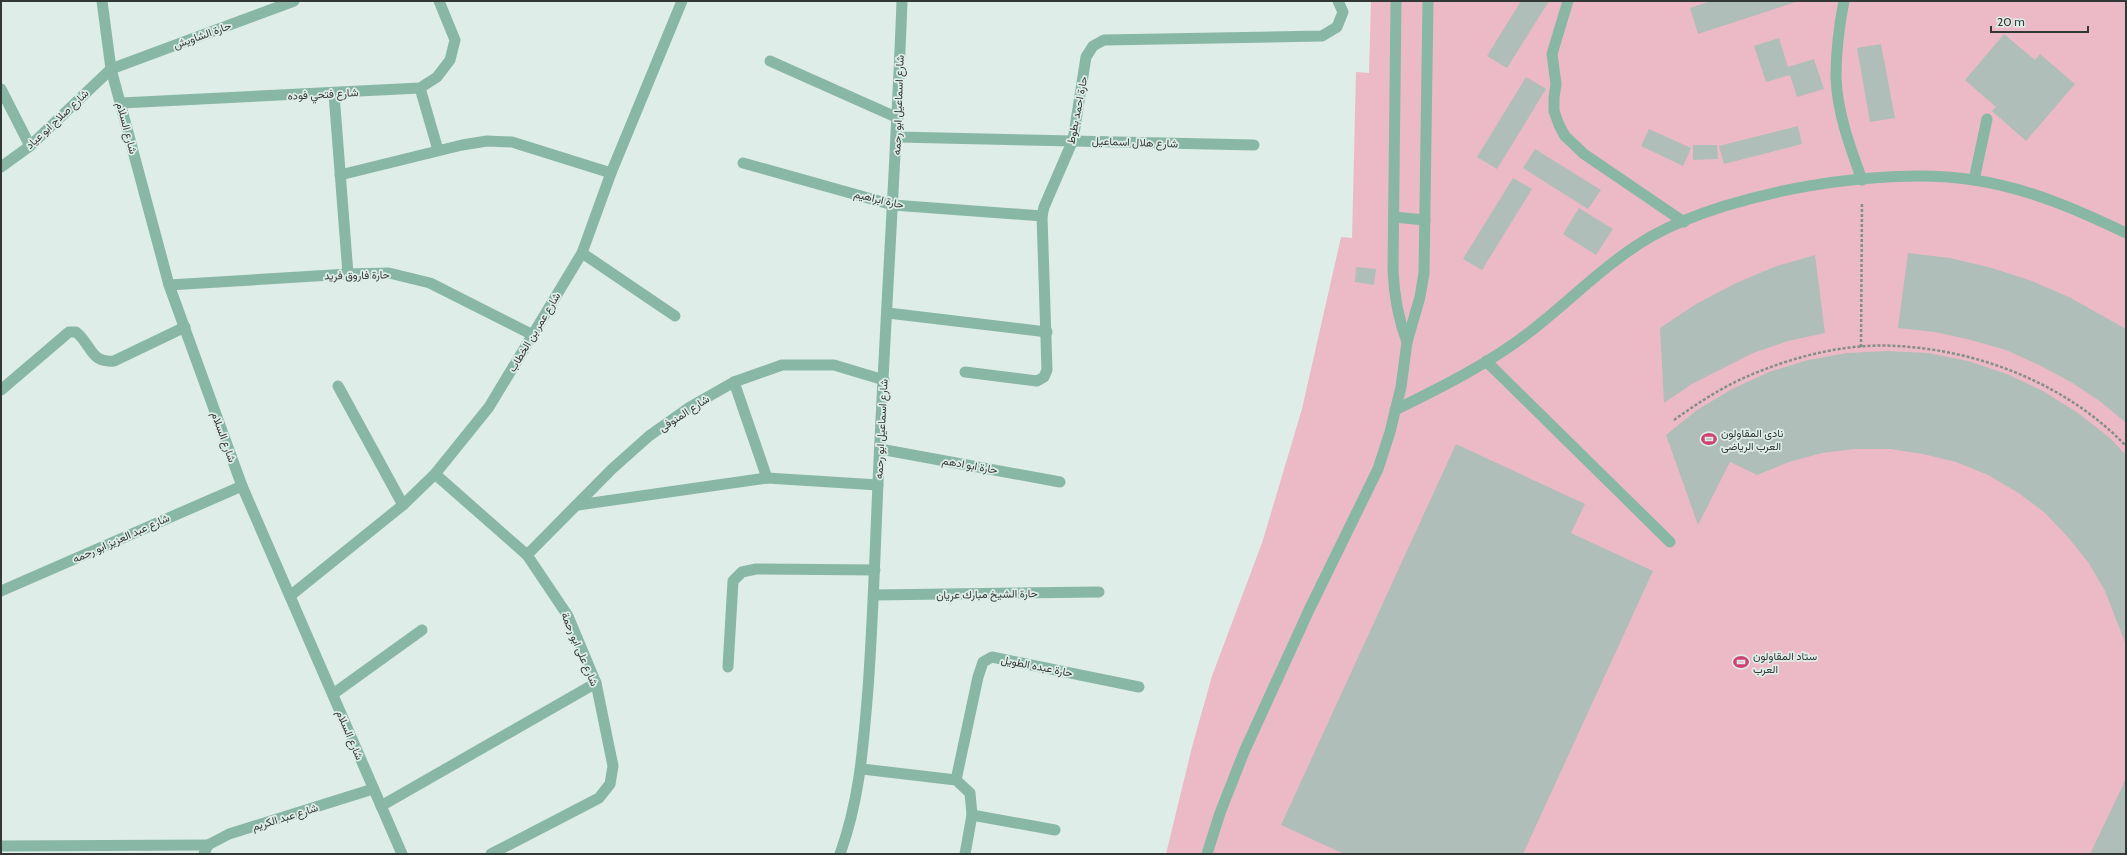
<svg xmlns="http://www.w3.org/2000/svg" width="2127" height="855" font-family="Cabin,Vazirmatn,sans-serif">
<style>
.green{fill:#ecbac6}
.building{fill:#b0beb9}
.lines{fill:none;stroke-linecap:round;stroke-linejoin:round}
.path{stroke:#838d8a;stroke-width:2.5;stroke-dasharray:3 2;stroke-linecap:butt}
.service{stroke:#89b7a6;stroke-width:11}
.minor{stroke:#89b7a6;stroke-width:11}
.labels{text-anchor:middle;stroke-width:3.5;stroke-linejoin:round;paint-order:stroke}
.street-label{font-size:11px;fill:#323836;stroke:#dfede8}
.poi-label{font-size:11px;fill:#323836;stroke:#dfede8;text-anchor:start}
</style>
<rect width="100%" height="100%" fill="#dfede8"/>
<path class="green" d="M1371 1H2126V854H1166L1192 747 1212 676 1262 543 1302 409 1341 237 1352 238 1356 72 1369 73Z"/>
<g class="building">
<path d="M1521 1H1549L1507 68 1487 56Z"/>
<path d="M1711 1H1799L1698 34 1690 8Z"/>
<path d="M2004 34 2035 60 2040 54 2075 84 2026 141 1992 111 1996 107 1965 80Z"/>
<path d="M1779 38 1788 67 1814 59 1824 89 1797 97 1790 75 1766 82 1754 46Z"/>
<path d="M1881 44 1895 118 1870 122 1857 48Z"/>
<path d="M1526 77 1546 89 1497 169 1477 157Z"/>
<path d="M1798 126 1802 144 1724 164 1719 146Z"/>
<path d="M1649 129 1691 148 1683 166 1641 146Z"/>
<path d="M1693 145H1717L1718 159 1693 160Z"/>
<path d="M1535 149 1601 190 1588 209 1523 168Z"/>
<path d="M1513 178 1532 189 1482 270 1463 259Z"/>
<path d="M1579 208 1613 229 1596 255 1563 234Z"/>
<path d="M1908 253 1950 258 1992 268 2032 281 2071 298 2126 329V423L2101 402 2071 382 2039 365 2006 350 1971 340 1935 332 1898 328Z"/>
<path d="M1815 255 1825 333 1788 341 1753 353 1692 384 1664 403 1660 328 1696 304 1734 284 1774 267Z"/>
<path d="M1356 267 1376 269 1374 285 1355 282Z"/>
<path d="M1888 351 1928 353 1968 361 2007 374 2043 391 2078 413 2110 438 2126 455V645L2105 591 2088 562 2067 536 2044 512 2017 492 1988 475 1956 462 1923 454 1890 449H1855L1822 453 1789 462 1757 475 1730 462 1698 525 1666 435 1697 410 1732 389 1769 372 1808 360 1847 353Z"/>
<path d="M1456 444 1585 504 1571 533 1653 571 1523 854H1344L1281 825Z"/>
<path d="M2126 777V854H2090L2123 785Z"/>
</g>
<g class="lines">
<g class="path">
<path d="M1861 347 1862 202"/>
<path d="M1674 420C1702 400 1730 382 1763 370 1804 354 1852 343 1896 346 1980 350 2068 385 2126 446"/>
</g>
<g class="service">
<path d="M1396 1 1393 270C1394 295 1398 318 1407 342"/>
<path d="M1568 1 1552 54 1556 84 1554 98V111L1559 125 1565 136 1584 154 1684 222"/>
<path d="M1844 1C1839 26 1836 51 1836 77 1837 112 1850 147 1862 180"/>
<path d="M1974 180 1987 119"/>
<path d="M1394 217 1425 220"/>
<path d="M1486 361 1670 542"/>
<path d="M1395 410C1442 387 1490 363 1531 331 1571 300 1608 261 1652 236 1733 191 1883 166 1974 180 2028 188 2078 210 2126 233"/>
<path d="M1207 854 1220 813 1244 752 1309 610 1378 469 1390 432 1401 387 1407 342 1420 297 1424 273 1428 1"/>
</g>
<g class="minor">
<path d="M102 1 111 69 169 285 242 486 402 854"/>
<path d="M770 61 898 118"/>
<path d="M420 88 438 150"/>
<path d="M1 89 30 146"/>
<path d="M334 94 348 274"/>
<path d="M121 103 420 88 437 77 450 60 455 40 439 1"/>
<path d="M897 137 1254 145"/>
<path d="M743 163 893 205 1042 216"/>
<path d="M1 167 30 146 111 69 294 1"/>
<path d="M340 175 462 145 487 141 512 142 611 173"/>
<path d="M582 253 675 316"/>
<path d="M169 285 348 274 389 273 430 283 533 335"/>
<path d="M888 313 1047 332"/>
<path d="M965 372 1037 381 1044 377 1047 370 1042 216 1044 207 1073 140 1086 57 1093 46 1104 40 1322 36 1337 27 1343 12 1338 1"/>
<path d="M734 382 767 478"/>
<path d="M338 386 403 505"/>
<path d="M1 390 69 332H76C92 345 90 363 114 361L185 327"/>
<path d="M880 449 1060 482"/>
<path d="M435 474 527 555 568 616 596 683 613 766 610 784 599 798 491 854"/>
<path d="M578 505 767 478 878 485"/>
<path d="M527 555 612 469 649 436 690 407 734 382 782 365H834L884 380"/>
<path d="M1 591 242 486"/>
<path d="M874 595 1099 592"/>
<path d="M290 596 403 505 435 474 489 407 582 253 611 173 682 1"/>
<path d="M728 667 733 581 742 572 756 569 875 570"/>
<path d="M333 694 422 630"/>
<path d="M862 769 956 780 970 793 972 815 965 854"/>
<path d="M956 780 978 677 983 662 992 657 1139 687"/>
<path d="M381 806 596 683"/>
<path d="M972 815 1055 830"/>
<path d="M1 846 208 845"/>
<path d="M204 854 208 845 229 834 373 789"/>
<path d="M840 854C860 798 863 748 868 689 873 620 875 552 878 483 885 322 896 162 902 1"/>
</g>
</g>
<defs>
<symbol id="stadium-bare" viewBox="-9 -9 18 18"><path d="M0-5a6.5 5 0 1 0 0 10a6.5 5 0 1 0 0-10ZM-3.5-1.8h7v3.6h-7Z" fill="#cf4274" stroke="#dfede8" stroke-width="2.5" paint-order="stroke"/></symbol>
</defs>
<g fill-rule="evenodd">
<use href="#stadium-bare" x="1698" y="428" width="22" height="22"/>
<use href="#stadium-bare" x="1730" y="651" width="22" height="22"/>
</g>
<g class="labels">
<g class="street-label">
<text transform="translate(202 35) rotate(-20)" y="4">حارة الشاويش</text>
<text transform="translate(323 94) rotate(-3)" y="4">شارع فتحي فوده</text>
<text transform="translate(898 105) rotate(-88)" y="4">شارع اسماعيل ابو رحمه</text>
<text transform="translate(1077 110) rotate(-79)" y="4">حارة احمد بطوط</text>
<text transform="translate(57 119) rotate(-43)" y="4">شارع صلاح ابو عياد</text>
<text transform="translate(127 128) rotate(75)" y="4">شارع السلام</text>
<text transform="translate(1135 142) rotate(2)" y="4">شارع هلال اسماعيل</text>
<text transform="translate(879 199) rotate(13)" y="4">حارة ابراهيم</text>
<text transform="translate(357 275) rotate(-1)" y="4">حارة فاروق فريد</text>
<text transform="translate(534 332) rotate(-59)" y="4">شارع عمر بن الخطاب</text>
<text transform="translate(684 413) rotate(-33)" y="4">شارع المنوفى</text>
<text transform="translate(881 429) rotate(-87)" y="4">شارع اسماعيل ابو رحمه</text>
<text transform="translate(224 437) rotate(70)" y="4">شارع السلام</text>
<text transform="translate(970 465) rotate(10)" y="4">حارة ابو ادهم</text>
<text transform="translate(121 538) rotate(-24)" y="4">شارع عبد العزيز ابو رحمه</text>
<text transform="translate(987 594) rotate(-1)" y="4">حارة الشيخ مبارك عريان</text>
<text transform="translate(580 649) rotate(67)" y="4">شارع على ابو رحمة</text>
<text transform="translate(1037 666) rotate(11)" y="4">حارة عبده الطويل</text>
<text transform="translate(350 735) rotate(67)" y="4">شارع السلام</text>
<text transform="translate(285 817) rotate(-17)" y="4">شارع عبد الكريم</text>
</g>
<g class="poi-label">
<text x="1721" y="437">نادى المقاولون<tspan x="1721" dy="13">العرب الرياضى</tspan></text>
<text x="1753" y="660">ستاد المقاولون<tspan x="1753" dy="13">العرب</tspan></text>
</g>
</g>
<rect width="2127" height="855" fill="none" stroke="#323836" stroke-width="4"/>
<path d="M1991 26v6h97v-6" fill="none" stroke="#323836" stroke-width="2"/>
<text x="1997" y="26" font-size="12" fill="#323836" stroke="#dfede8" stroke-width="3" paint-order="stroke">20 m</text>
</svg>
